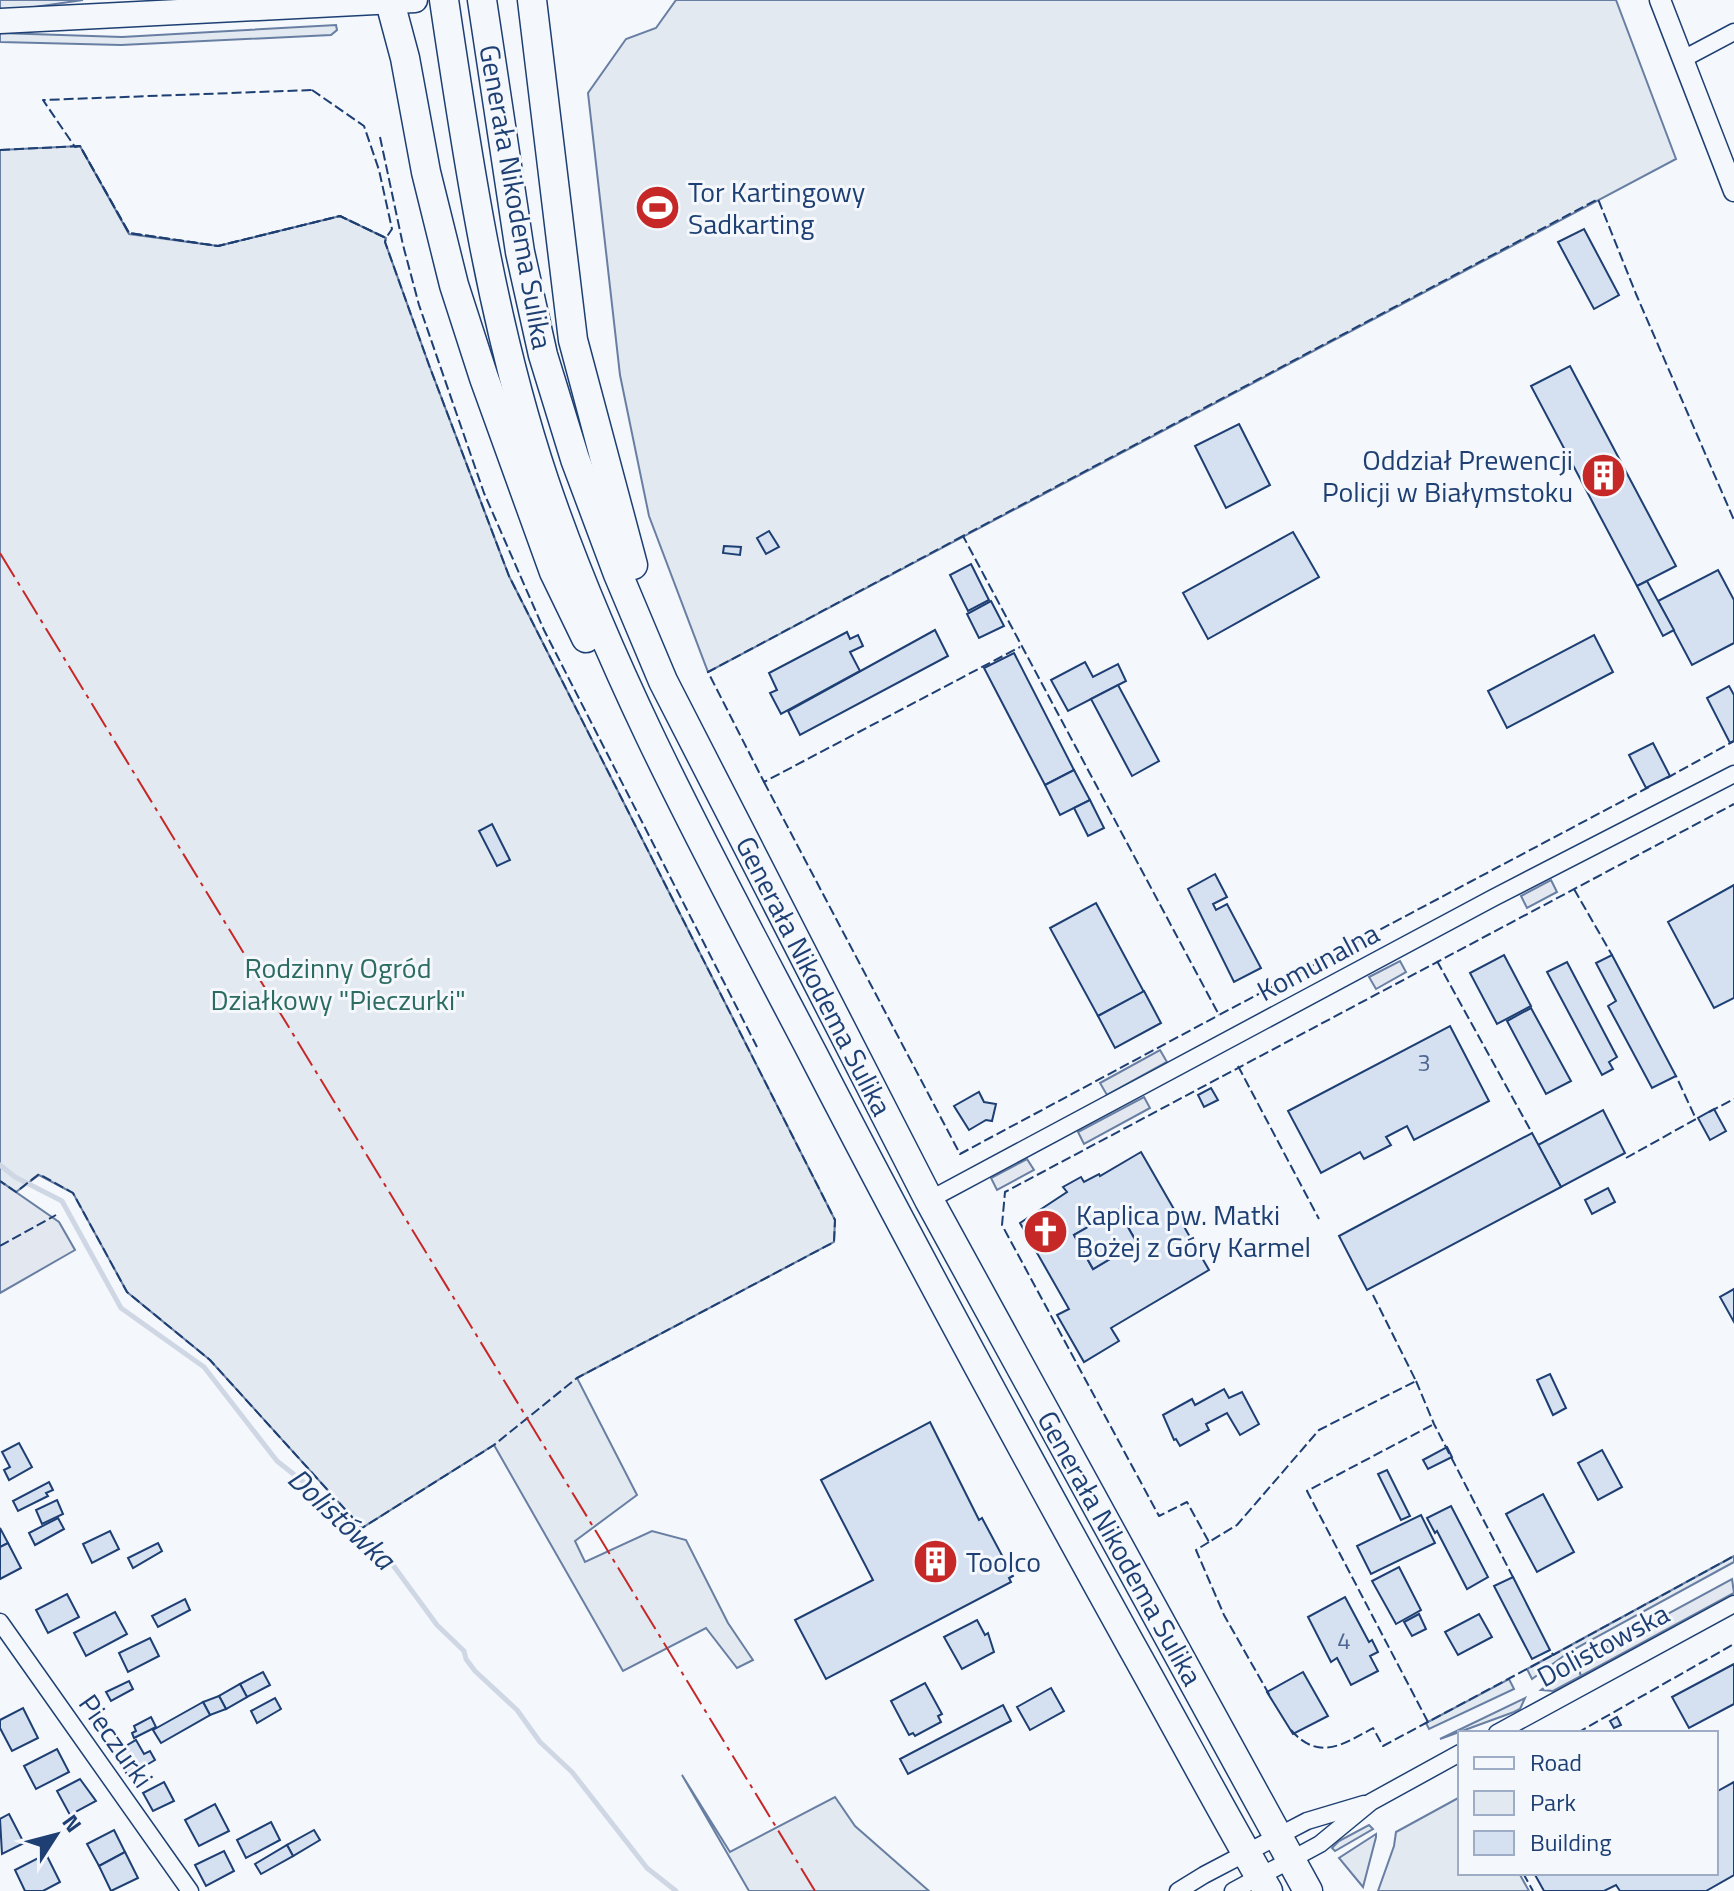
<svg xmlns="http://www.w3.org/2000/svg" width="1734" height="1891" font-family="'Titillium Web',sans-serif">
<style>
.green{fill:#e3e9f0;stroke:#687fa3;stroke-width:2}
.parking{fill:#e3e8f0;stroke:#687fa3;stroke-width:2}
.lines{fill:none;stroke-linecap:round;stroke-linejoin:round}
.stream{stroke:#cfd7e4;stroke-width:5}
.building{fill:#d5e0f0;stroke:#1d3f73;stroke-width:2;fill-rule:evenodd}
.minor-casing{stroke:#1d3f73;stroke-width:19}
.tertiary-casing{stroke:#1d3f73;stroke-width:23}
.secondary-casing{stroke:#1d3f73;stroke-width:27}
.trunk-casing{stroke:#1d3f73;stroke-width:31}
.minor{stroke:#f4f7fb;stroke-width:16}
.tertiary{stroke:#f4f7fb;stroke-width:20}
.secondary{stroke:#f4f7fb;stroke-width:24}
.trunk{stroke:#f4f7fb;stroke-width:28}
.fence{stroke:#1d3f73;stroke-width:2;stroke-dasharray:10 4;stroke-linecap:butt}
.power{stroke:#c62828;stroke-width:2;stroke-dasharray:28 6 4 6;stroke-linecap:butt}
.labels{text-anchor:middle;stroke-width:6;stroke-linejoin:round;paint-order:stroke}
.number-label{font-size:24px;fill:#4b6792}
.poi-label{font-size:28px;fill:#1d3f73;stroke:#f4f7fb;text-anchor:start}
.street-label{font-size:28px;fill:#1d3f73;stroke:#f4f7fb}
.park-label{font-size:28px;fill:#2c6c60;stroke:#f4f7fb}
.water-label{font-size:30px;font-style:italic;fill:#1d3f73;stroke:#f4f7fb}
</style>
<rect width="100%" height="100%" fill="#f4f7fb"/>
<g class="green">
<path d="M0 0H83L0 12Z"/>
<path d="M676 0H1616L1676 159 708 672 649 516 620 375 588 93 626 39 656 28Z"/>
<path d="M336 25 337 30 331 35 121 45 0 42V33L122 37Z"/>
<path d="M80 146 129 234 218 246 340 216 386 238 385 242 429 365 509 576 835 1220 834 1242 577 1378 637 1495 575 1541 585 1562 652 1531 686 1540 728 1623 753 1660 737 1668 706 1628 623 1671 494 1445 362 1528 210 1360 127 1292 73 1193 39 1175 16 1192 0 1181V150Z"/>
<path d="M1734 1556V1562L1569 1652 1532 1679 1527 1669Z"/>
<path d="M1577 1663 1581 1676 1553 1691 1541 1690Z"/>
<path d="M1509 1679 1514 1689 1429 1729 1426 1723Z"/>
<path d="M1525 1698 1520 1709 1514 1712 1440 1739Z"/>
<path d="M682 1775 730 1852 835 1797 855 1826 929 1891H749Z"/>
<path d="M1460 1797V1873H1519L1529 1891H1378L1394 1846 1396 1832Z"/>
<path d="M1369 1825 1373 1829 1335 1851 1332 1848 1339 1841Z"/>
<path d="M1376 1834V1837L1363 1887 1339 1858Z"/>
</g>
<g class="parking">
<path d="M1551 880 1557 892 1527 908 1521 896Z"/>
<path d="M1400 961 1406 972 1376 989 1369 977Z"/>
<path d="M1160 1050 1167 1062 1107 1095 1100 1083Z"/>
<path d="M1144 1097 1150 1108 1084 1144 1078 1132Z"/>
<path d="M1027 1159 1034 1170 997 1190 991 1178Z"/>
<path d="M0 1181 59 1222 75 1250 0 1293Z"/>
<path d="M1732 1579 1734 1593 1581 1676 1577 1663Z"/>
</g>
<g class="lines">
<path class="stream" d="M0 1165 15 1177 62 1201 121 1308 204 1367 277 1461 306 1484 322 1504 387 1557 437 1625 464 1651 466 1659 475 1671 517 1710 540 1742 572 1772 647 1868 676 1891"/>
</g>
<g class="building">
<path d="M1584 229 1619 295 1594 309 1558 242Z"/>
<path d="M1570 366 1676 566 1637 586 1531 386Z"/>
<path d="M1239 424 1270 485 1226 508 1195 446Z"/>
<path d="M769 531 779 547 766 554 757 538Z"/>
<path d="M1293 532 1319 577 1208 639 1183 593Z"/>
<path d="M724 546 741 547 740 555 723 553Z"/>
<path d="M971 564 989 600 968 611 950 575Z"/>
<path d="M1718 570 1734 600V643L1692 665 1658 601Z"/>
<path d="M1647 581 1674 630 1663 636 1637 586Z"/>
<path d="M991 601 1004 626 979 638 967 614Z"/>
<path d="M935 630 948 656 800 735 788 711Z"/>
<path d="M847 632 850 639 858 635 863 646 850 652 860 671 781 714 770 693 777 690 769 673Z"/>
<path d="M1594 635 1613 672 1507 728 1488 691Z"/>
<path d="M1014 653 1074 770 1045 785 984 668Z"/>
<path d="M1085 662 1093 677 1118 664 1126 681 1068 711 1051 680Z"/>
<path d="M1118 685 1159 761 1132 776 1091 699Z"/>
<path d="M1729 686 1734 695V741L1730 743 1707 698Z"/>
<path d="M1653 743 1670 776 1646 788 1629 755Z"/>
<path d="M1074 770 1090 800 1060 815 1045 785Z"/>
<path d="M1090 800 1104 828 1088 836 1074 808Z"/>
<path d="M492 824 510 860 497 866 479 831Z"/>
<path d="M1215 874 1227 897 1213 904 1216 910 1227 904 1261 968 1234 982 1188 889Z"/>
<path d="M1734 885V998L1714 1008 1668 922Z"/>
<path d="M1096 903 1144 992 1098 1016 1050 928Z"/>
<path d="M1504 955 1531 1006 1497 1024 1470 973Z"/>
<path d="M1612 955 1676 1076 1652 1088 1608 1006 1616 1001 1596 963Z"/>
<path d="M1567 962 1617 1057 1609 1062 1613 1069 1602 1075 1547 972Z"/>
<path d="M1144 991 1161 1023 1115 1048 1098 1016Z"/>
<path d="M1531 1008 1571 1081 1546 1094 1507 1021Z"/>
<path d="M1450 1026 1489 1101 1414 1140 1407 1126 1386 1137 1391 1145 1364 1159 1360 1152 1321 1173 1288 1111Z"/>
<path d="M1211 1088 1218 1100 1204 1107 1198 1095Z"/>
<path d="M979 1092 984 1102 996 1104 992 1121 986 1120 969 1130 954 1106Z"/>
<path d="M1714 1109 1726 1131 1710 1140 1698 1118Z"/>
<path d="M1603 1110 1625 1153 1561 1187 1538 1145Z"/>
<path d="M1532 1133 1561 1187 1367 1290 1339 1236Z"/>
<path d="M1141 1152 1209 1270 1111 1328 1119 1341 1084 1362 1057 1315 1069 1309 1020 1223 1067 1192 1063 1187 1081 1177 1084 1182 1099 1174 1100 1176ZM1118 1210 1137 1243 1093 1269 1074 1235Z"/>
<path d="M1608 1188 1615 1202 1592 1214 1585 1200Z"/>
<path d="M1118 1210 1137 1243 1093 1269 1074 1235Z"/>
<path d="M1734 1289V1322L1720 1297Z"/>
<path d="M1550 1374 1566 1408 1553 1415 1537 1380Z"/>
<path d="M1224 1389 1229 1398 1242 1392 1259 1424 1240 1435 1227 1413 1206 1424 1209 1430 1180 1446 1176 1439 1174 1440 1163 1415 1192 1399 1195 1405Z"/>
<path d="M930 1422 979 1520 982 1518 1013 1576 1009 1578 1011 1582 826 1679 795 1620 873 1580 821 1480Z"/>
<path d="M19 1443 32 1467 9 1480 4 1470 10 1467 2 1452Z"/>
<path d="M1447 1447 1452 1457 1428 1469 1423 1460Z"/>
<path d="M1602 1450 1622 1487 1598 1500 1578 1463Z"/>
<path d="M1387 1470 1410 1516 1401 1520 1378 1474Z"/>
<path d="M49 1482 53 1490 46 1493 48 1496 18 1511 13 1501Z"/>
<path d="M1543 1494 1574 1552 1537 1572 1506 1514Z"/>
<path d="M57 1500 63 1514 42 1524 36 1510Z"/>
<path d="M1451 1506 1488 1577 1467 1589 1437 1531 1435 1533 1427 1518Z"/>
<path d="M1421 1515 1435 1543 1371 1574 1357 1546Z"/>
<path d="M58 1518 64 1529 35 1545 29 1533Z"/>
<path d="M0 1528 8 1543 0 1547Z"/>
<path d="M110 1531 119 1549 92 1563 83 1544Z"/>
<path d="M8 1543 21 1568 0 1579V1547Z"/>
<path d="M158 1543 162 1551 133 1568 128 1558Z"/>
<path d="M1399 1567 1421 1610 1396 1624 1372 1581Z"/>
<path d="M1513 1577 1550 1650 1532 1659 1494 1586Z"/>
<path d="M67 1594 79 1617 48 1633 36 1610Z"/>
<path d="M1345 1597 1369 1642 1372 1640 1378 1652 1370 1656 1378 1671 1351 1685 1337 1658 1331 1662 1308 1617Z"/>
<path d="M185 1599 190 1610 158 1627 152 1616Z"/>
<path d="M115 1612 127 1634 86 1656 74 1633Z"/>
<path d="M1419 1614 1426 1629 1412 1636 1404 1622Z"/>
<path d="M1479 1614 1492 1637 1458 1655 1445 1632Z"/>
<path d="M977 1620 985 1635 988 1633 994 1652 962 1669 944 1637Z"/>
<path d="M150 1638 159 1656 128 1672 119 1653Z"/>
<path d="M1734 1664V1704L1689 1728 1672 1697Z"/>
<path d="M263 1672 270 1685 247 1697 240 1684Z"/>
<path d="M1303 1672 1328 1716 1293 1734 1267 1692Z"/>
<path d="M129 1681 133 1689 111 1701 106 1692Z"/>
<path d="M925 1683 942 1714 938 1716 941 1722 915 1736 913 1733 909 1735 891 1701Z"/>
<path d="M240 1684 247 1697 226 1709 219 1696Z"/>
<path d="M1051 1688 1064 1711 1030 1730 1017 1707Z"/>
<path d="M219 1696 226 1709 210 1715 203 1702Z"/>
<path d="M275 1698 281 1709 257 1723 251 1711Z"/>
<path d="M203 1702 210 1715 161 1743 153 1730Z"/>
<path d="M1003 1705 1011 1721 908 1774 900 1759Z"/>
<path d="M23 1708 38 1738 12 1751 0 1728V1720Z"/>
<path d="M151 1717 156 1727 134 1738 132 1733 136 1731 134 1726Z"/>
<path d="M1617 1717 1621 1725 1614 1728 1610 1721Z"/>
<path d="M136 1740 144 1754 150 1751 155 1760 128 1776 114 1753Z"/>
<path d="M57 1749 69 1772 36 1789 24 1766Z"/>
<path d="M80 1779 96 1801 70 1815 57 1791Z"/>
<path d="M164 1782 174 1801 153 1811 143 1793Z"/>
<path d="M1734 1782V1875L1706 1891H1620L1616 1885 1604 1891H1544L1534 1873H1716V1792Z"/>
<path d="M215 1804 229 1831 199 1846 185 1820Z"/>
<path d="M9 1814 24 1843 2 1854 0 1819Z"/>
<path d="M271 1822 280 1840 246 1858 237 1840Z"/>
<path d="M114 1830 125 1852 99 1866 87 1844Z"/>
<path d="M314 1830 320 1840 293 1856 287 1845Z"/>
<path d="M287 1845 293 1856 261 1874 255 1864Z"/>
<path d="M224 1851 234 1871 206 1886 195 1865Z"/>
<path d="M125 1852 138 1878 111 1891 99 1866Z"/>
<path d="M46 1854 60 1882 43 1891H25L15 1870Z"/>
</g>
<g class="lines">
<defs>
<g id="minor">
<path d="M1683 59 1734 32"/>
<path d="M929 1200 1493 898 1734 774"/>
<path d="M0 1622 190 1891"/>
<path d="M1497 1733 1734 1604"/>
<path d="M1178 1891 1204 1875 1307 1821 1364 1804"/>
<path d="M1233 1891 1320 1844 1371 1802 1460 1753"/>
</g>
<path id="tertiary" d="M1660 0 1734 191"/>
<path id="secondary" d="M0 21 415 0"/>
<g id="trunk">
<path d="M444 0C468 162 492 324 544 480 612 681 716 868 814 1056 916 1254 1023 1450 1131 1645 1177 1727 1221 1810 1268 1891"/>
<path d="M482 0 520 252 543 355 575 459 618 574 663 681 929 1200 1308 1891"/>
<path d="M532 0 573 340 633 565"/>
<path d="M390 2 405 58 426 172 454 285 484 378 554 572 586 638"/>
</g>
</defs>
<use href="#minor" class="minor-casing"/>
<use href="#tertiary" class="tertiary-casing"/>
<use href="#secondary" class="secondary-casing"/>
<use href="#trunk" class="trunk-casing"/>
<use href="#minor" class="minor"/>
<use href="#tertiary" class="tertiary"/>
<use href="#secondary" class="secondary"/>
<use href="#trunk" class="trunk"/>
<g class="fence">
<path d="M312 90 364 126 379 170 392 229 386 238 340 216 218 246 129 233 80 146 75 147 43 100Z"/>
<path d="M380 137 403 245 419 305 484 493 544 630 757 1047"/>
<path d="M0 150 80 146 129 233 218 246 340 216 386 238 385 242 429 365 509 576 835 1220 834 1242 577 1378 494 1445 362 1528 210 1360 127 1292 73 1193 39 1174 16 1192 0 1181"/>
<path d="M963 536 708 672 764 782 1020 647"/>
<path d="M1667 778 1734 741"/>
<path d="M764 782 960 1154 1219 1015"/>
<path d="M1649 787 1219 1015 963 536 1598 199 1636 294 1734 520"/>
<path d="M1574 889 1612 955"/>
<path d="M1437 961 1532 1133"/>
<path d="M1238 1066 1319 1219"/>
<path d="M1709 1112 1734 1099"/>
<path d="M1626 1158 1696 1119 1676 1076"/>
<path d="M0 1246 56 1215"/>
<path d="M1373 1295 1416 1381 1319 1430 1237 1525 1209 1542 1187 1502 1159 1516 1002 1225 1005 1192 1734 804"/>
<path d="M1416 1381 1434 1424 1515 1581"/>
<path d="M1209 1542 1196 1550 1224 1615 1270 1696"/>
<path d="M1552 1653 1553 1655 1734 1556"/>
<path d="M1428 1722 1307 1491 1434 1424"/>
<path d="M1291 1730C1319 1762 1344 1744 1373 1728L1383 1746 1553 1655"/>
<path d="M1577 1733 1734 1644"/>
<path d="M1523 1873 1533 1891"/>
</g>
<path class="power" d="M0 553 815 1891"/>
</g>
<defs>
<symbol id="stadium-disc" viewBox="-11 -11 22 22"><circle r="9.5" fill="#c62828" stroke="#f4f7fb"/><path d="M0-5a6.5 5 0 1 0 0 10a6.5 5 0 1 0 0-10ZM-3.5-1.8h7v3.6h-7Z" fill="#fff"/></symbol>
<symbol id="building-disc" viewBox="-11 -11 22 22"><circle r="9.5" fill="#c62828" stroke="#f4f7fb"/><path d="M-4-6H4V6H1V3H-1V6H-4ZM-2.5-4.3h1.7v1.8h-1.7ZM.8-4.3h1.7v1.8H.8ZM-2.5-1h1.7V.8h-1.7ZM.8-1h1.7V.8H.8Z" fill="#fff"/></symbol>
<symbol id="church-disc" viewBox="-11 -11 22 22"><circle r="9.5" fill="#c62828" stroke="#f4f7fb"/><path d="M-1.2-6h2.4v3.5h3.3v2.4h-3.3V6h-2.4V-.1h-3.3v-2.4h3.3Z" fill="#fff"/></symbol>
</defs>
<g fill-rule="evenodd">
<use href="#stadium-disc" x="632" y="182" width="51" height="51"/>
<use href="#building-disc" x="1578" y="450" width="51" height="51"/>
<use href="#church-disc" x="1020" y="1206" width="51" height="51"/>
<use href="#building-disc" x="910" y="1536" width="51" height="51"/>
</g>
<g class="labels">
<g class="number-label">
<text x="1424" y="1071">3</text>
<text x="1344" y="1649">4</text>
</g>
<g class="poi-label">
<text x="688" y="202">Tor Kartingowy<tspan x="688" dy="32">Sadkarting</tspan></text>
<text x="1573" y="470" text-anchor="end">Oddział Prewencji<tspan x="1573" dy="32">Policji w Białymstoku</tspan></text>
<text x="1076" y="1225">Kaplica pw. Matki<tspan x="1076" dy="32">Bożej z Góry Karmel</tspan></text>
<text x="966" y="1572">Toolco</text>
</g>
<g class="street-label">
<text transform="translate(516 197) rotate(80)" y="10">Generała Nikodema Sulika</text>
<text transform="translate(1318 962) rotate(-28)" y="10">Komunalna</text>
<text transform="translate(814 976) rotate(63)" y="10">Generała Nikodema Sulika</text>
<text transform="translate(1120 1548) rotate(61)" y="10">Generała Nikodema Sulika</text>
<text transform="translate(1603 1645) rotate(-28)" y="10">Dolistowska</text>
<text transform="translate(116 1741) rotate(55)" y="10">Pieczurki</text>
</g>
<g class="park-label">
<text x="338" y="978">Rodzinny Ogród<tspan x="338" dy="32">Działkowy "Pieczurki"</tspan></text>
</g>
<g class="water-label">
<text transform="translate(341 1519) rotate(43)" y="10">Dolistówka</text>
</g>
</g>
<rect x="1458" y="1731" width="260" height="144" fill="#f4f7fb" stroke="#9eadc5" stroke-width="2"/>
<rect x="1474" y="1757" width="40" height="12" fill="#f4f7fb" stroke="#9eadc5" stroke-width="2"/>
<text x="1530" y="1771" font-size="24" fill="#1d3f73">Road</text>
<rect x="1474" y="1791" width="40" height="24" fill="#e3e9f0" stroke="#9eadc5" stroke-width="2"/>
<text x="1530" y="1811" font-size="24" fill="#1d3f73">Park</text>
<rect x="1474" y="1831" width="40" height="24" fill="#d5e0f0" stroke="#9eadc5" stroke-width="2"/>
<text x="1530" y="1851" font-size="24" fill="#1d3f73">Building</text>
<g transform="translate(56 1835) rotate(54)" stroke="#f4f7fb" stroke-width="6" paint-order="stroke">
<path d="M0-6L14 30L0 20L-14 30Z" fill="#1d3f73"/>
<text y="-12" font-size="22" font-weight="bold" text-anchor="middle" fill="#1d3f73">N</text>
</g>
</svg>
